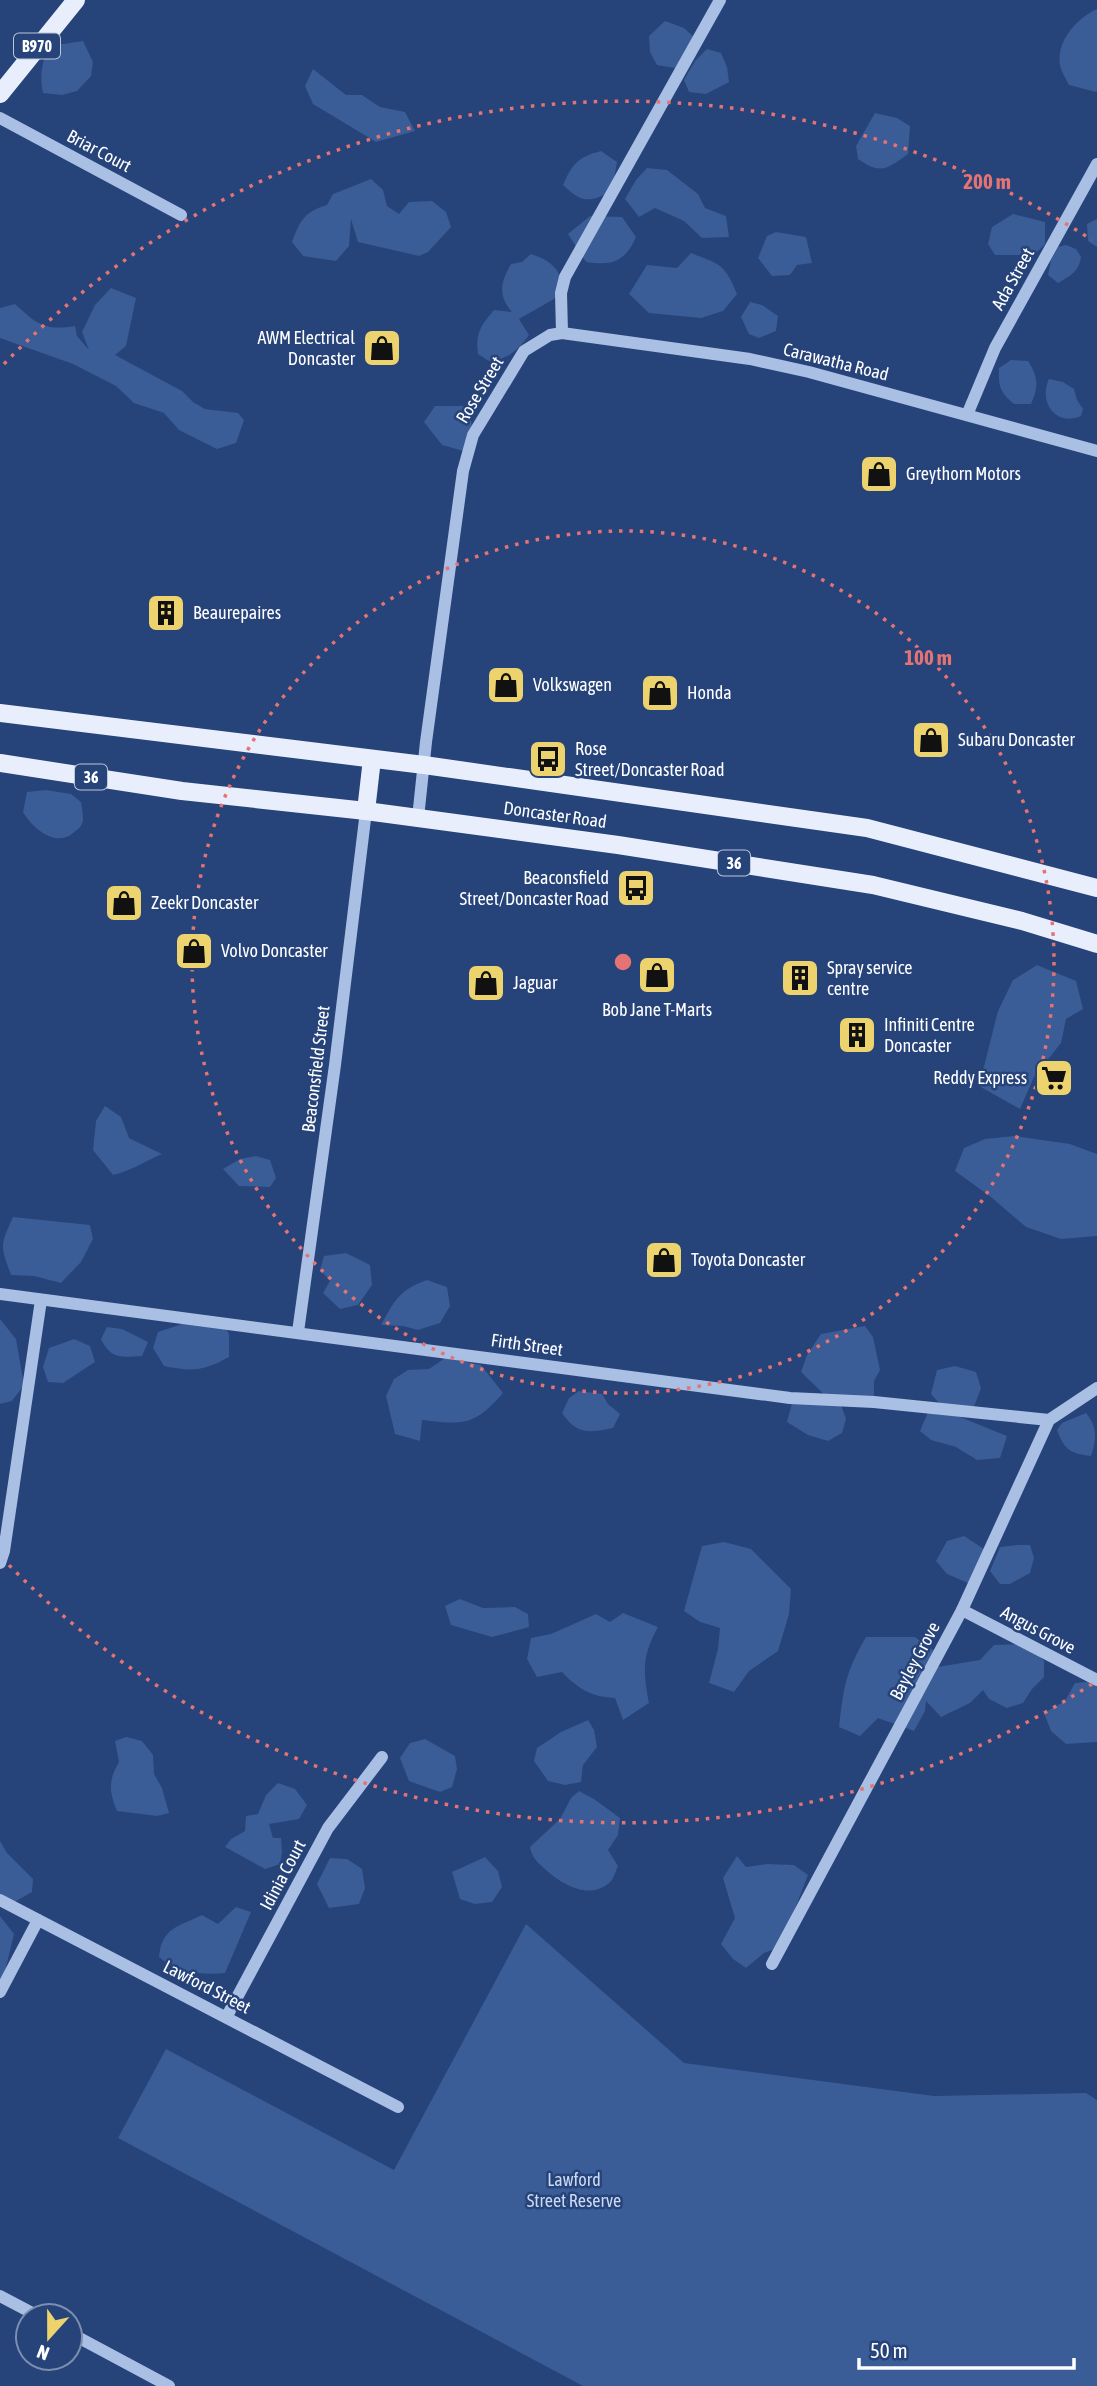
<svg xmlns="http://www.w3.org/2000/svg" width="1097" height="2386" font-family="'Asap Condensed',sans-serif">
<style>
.green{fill:#3a5c97}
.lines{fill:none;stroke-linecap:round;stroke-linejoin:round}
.minor{stroke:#a9bfe4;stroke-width:12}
.major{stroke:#e9eefc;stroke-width:18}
.ring{fill:none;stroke:#e47373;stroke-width:3.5;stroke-dasharray:3.5 7}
.labels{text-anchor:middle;stroke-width:5;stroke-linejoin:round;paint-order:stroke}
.shield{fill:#26437a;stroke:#bec7d7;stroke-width:2}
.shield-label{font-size:16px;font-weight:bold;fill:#fff}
.street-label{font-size:18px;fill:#fff;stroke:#26437a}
.poi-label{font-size:18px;fill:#fff;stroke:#26437a;text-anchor:start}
.park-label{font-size:18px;fill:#cbdaf3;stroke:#26437a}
.centre{fill:#e47373;stroke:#26437a;stroke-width:3.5}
.ring-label{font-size:21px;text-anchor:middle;font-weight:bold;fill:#e47373;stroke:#26437a;stroke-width:5;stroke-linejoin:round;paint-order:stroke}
</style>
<rect width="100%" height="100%" fill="#26437a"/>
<g class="green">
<path d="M1097 9V91L1096 92 1069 85C1066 79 1061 71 1060 65 1056 41 1077 18 1097 9Z"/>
<path d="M665 21 684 28 697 40 675 68 657 65 650 52 649 36Z"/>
<path d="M83 41 93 62 91 76 77 91 62 95 43 93C39 75 42 61 50 46Z"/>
<path d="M707 49 721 53 727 67 729 82 706 94 689 92 684 80 695 61Z"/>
<path d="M313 69 346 95H362L380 107 405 112 415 131 376 142 313 104 305 86Z"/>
<path d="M875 113 897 118 910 126 908 154C887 169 881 175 858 159L856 146Z"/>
<path d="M601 151 617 162 612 191C589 203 582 203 563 185 572 164 578 157 601 151Z"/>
<path d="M647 168 667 170 698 194 705 208 726 216 729 237 702 238 684 221 655 208 639 217 625 199 636 180Z"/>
<path d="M371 179 383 190 387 206 399 214 409 202 432 201 446 212 451 227 428 252 419 256 358 242 351 219 349 246 336 261 303 256 292 242C299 222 305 211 327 205L333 194Z"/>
<path d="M1013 214 1045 222V244L1034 255H995L988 244 992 227Z"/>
<path d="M590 216 622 217 636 237C625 262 612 266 586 262L568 234Z"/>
<path d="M1097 219V247L1088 241 1087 224Z"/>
<path d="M776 232 806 237 812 263 797 265 790 275 772 276 758 258 767 236Z"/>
<path d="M1066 245 1076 249 1081 257C1079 272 1070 276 1058 283L1048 275 1051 260 1058 247Z"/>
<path d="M691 253C721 265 724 263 737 294L723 311 701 318 649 313 629 294 647 265 677 268Z"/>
<path d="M531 254C549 260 559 267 563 286L554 299 519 319 529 335C517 351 509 359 489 361L478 354C475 334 481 325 494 310L512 312C498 295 500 283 511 264L522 262Z"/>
<path d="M111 288 136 298 126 346 115 355 182 391 193 402 205 409 238 413 244 420 236 443 217 449 179 430 164 413 134 403 116 386 73 364 0 338V308L15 304C37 324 44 331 75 326L77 336 89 350 82 332 95 305Z"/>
<path d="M750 302 762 305 778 316 776 331 759 338 749 334 741 317Z"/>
<path d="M1011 360 1028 361C1038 376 1039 387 1031 404H1014C1000 393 998 386 999 368Z"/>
<path d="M1049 379 1063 382 1074 389 1077 400 1083 409 1081 416C1056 427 1038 402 1049 379Z"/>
<path d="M435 406H469L473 435 467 452 442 445 424 422Z"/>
<path d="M46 790 71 794 81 802C82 808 83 814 83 820 82 827 78 829 73 833 56 848 32 828 23 812L27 792Z"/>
<path d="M1037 965 1076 981 1083 1009 1066 1019 1061 1043 1034 1077 1020 1109 979 1086 998 1011 1013 980Z"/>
<path d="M105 1106 121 1117 129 1138 162 1154C145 1161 131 1171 113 1175L93 1150 96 1121Z"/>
<path d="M1014 1136 1070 1144 1097 1154V1236L1061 1239 1026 1227 991 1197 955 1171 964 1148 985 1139Z"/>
<path d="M256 1156 270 1160 276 1178 270 1187 239 1186 223 1169 240 1159Z"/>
<path d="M13 1217 90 1225 93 1239 81 1262 61 1283 34 1276 11 1275C0 1245 0 1246 13 1217Z"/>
<path d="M346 1253 370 1265 372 1285 358 1305 340 1309 323 1293 330 1281 320 1270 324 1256Z"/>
<path d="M427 1280 447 1287 450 1306 440 1323 418 1330 403 1326 381 1325C395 1300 399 1290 427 1280Z"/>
<path d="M0 1319 16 1339 24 1385 12 1401 0 1404Z"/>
<path d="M191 1321 224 1325 229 1334V1357C204 1371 192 1372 164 1366L153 1348 158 1332Z"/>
<path d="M865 1326 873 1337 880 1370 874 1381V1402L830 1400 801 1372 807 1355 821 1334Z"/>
<path d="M107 1327 122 1329 148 1342 142 1356C122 1357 111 1360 101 1339Z"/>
<path d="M74 1339 90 1346 95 1362 63 1383 48 1382 43 1367 49 1348Z"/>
<path d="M445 1358 481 1365 503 1393C474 1426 464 1425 422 1420L420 1441 395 1434 386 1396 394 1379 408 1370 429 1369Z"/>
<path d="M955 1366 976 1372 981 1388 972 1412 946 1411 931 1394 937 1370Z"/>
<path d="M579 1391 602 1394 608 1404 620 1414 613 1428C589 1433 577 1435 562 1413L569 1398Z"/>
<path d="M792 1403 841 1405 846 1419 842 1433 828 1441 808 1435 787 1422Z"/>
<path d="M928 1412 955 1415 1007 1436 1000 1458 977 1460 956 1447 931 1440 920 1431Z"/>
<path d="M1086 1413C1097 1426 1097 1439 1091 1456 1070 1453 1065 1451 1057 1430L1062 1423Z"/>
<path d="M964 1536 984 1549 982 1566 968 1583 947 1574 936 1561 947 1541Z"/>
<path d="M724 1542 751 1549 791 1589 789 1614 778 1651 749 1671 734 1692 709 1683 718 1649 720 1628 700 1622 684 1611 702 1546Z"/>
<path d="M1019 1545H1030L1034 1558 1030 1573 1010 1584H1000L990 1571 1000 1547Z"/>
<path d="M460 1599 483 1608 515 1607 528 1614 529 1627 492 1637 451 1625 445 1606Z"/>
<path d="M623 1613 658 1627C642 1656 643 1670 649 1703L623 1720 615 1698C592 1697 578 1689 562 1672L537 1677 527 1659 531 1638 551 1634 596 1614 610 1622Z"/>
<path d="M866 1637H915L933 1650 931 1668 980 1660 994 1645 1028 1644 1044 1661V1677L1032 1689 1023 1703 1007 1708 989 1699 983 1690 970 1703 941 1717 926 1701 925 1711 914 1731 878 1718 860 1736 839 1727C844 1686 845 1673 866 1637Z"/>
<path d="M1097 1681V1742L1066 1744 1051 1731 1044 1713 1065 1701 1075 1683Z"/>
<path d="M588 1720 594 1730 597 1747 583 1765 581 1782 565 1785 548 1781 534 1761 537 1748 561 1732Z"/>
<path d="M126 1737 142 1741 153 1755 154 1774 162 1788 169 1813 157 1816 117 1811C109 1791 108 1781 119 1762L115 1741Z"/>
<path d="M425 1739 455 1756 457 1769 452 1787 440 1792 409 1781 400 1758 410 1743Z"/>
<path d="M278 1783 295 1789 307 1805 299 1819 269 1824 273 1838H281L282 1852 280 1864 265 1869 225 1847 231 1839 245 1831 246 1816 258 1814 266 1795Z"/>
<path d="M579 1791 594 1799 620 1818 618 1835 608 1850 618 1866C616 1870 614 1878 611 1881 591 1902 561 1884 545 1869 537 1862 532 1858 530 1847L560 1819 571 1798Z"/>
<path d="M0 1841 7 1853 33 1879 32 1892 9 1905 0 1898Z"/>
<path d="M737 1856 746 1867 767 1864 794 1865 808 1875 780 1947 764 1953 746 1968 733 1959 721 1944 735 1918 723 1878Z"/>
<path d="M485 1857 498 1871 502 1887 492 1902 475 1904 460 1899 452 1872Z"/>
<path d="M330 1858 347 1859 362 1869 365 1888 359 1904 329 1908 317 1884Z"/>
<path d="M236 1907 251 1912 225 1973C201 1975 177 1973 159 1957 162 1927 178 1927 202 1915L218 1924Z"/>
<path d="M0 1916 14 1934 0 1992Z"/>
<path d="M526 1924 684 2063 934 2096 1086 2093 1097 2100V2386H583L118 2138 166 2049 394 2170Z"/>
</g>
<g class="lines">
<g class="minor">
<path d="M0 118 181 215"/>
<path d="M562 333 750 359 809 372 1097 451"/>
<path d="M967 415 995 348 1097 164"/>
<path d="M418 818 426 742 463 471 473 435 524 351 550 335 562 333 561 293 565 277 720 0"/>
<path d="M0 1294 790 1398 874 1402 1049 1420"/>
<path d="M298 1332 335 1065 366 811"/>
<path d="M0 1563 4 1551 41 1300"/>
<path d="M962 1610 1097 1680"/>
<path d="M0 1900 398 2107"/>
<path d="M772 1964 962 1610 1049 1420 1097 1388"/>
<path d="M0 1992 38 1920"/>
<path d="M227 2016 328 1828 382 1757"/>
<path d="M0 2296 38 2316"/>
<path d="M70 2333 169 2386"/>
</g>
<g class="major">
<path d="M0 94 76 0"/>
<path d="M0 713 424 765 867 828 1097 888"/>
<path d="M0 763 182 791 366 811 618 845 873 885 1022 921 1097 944"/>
<path d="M366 811 372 759"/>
</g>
</g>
<g class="ring">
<circle cx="623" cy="962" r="431"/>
<path d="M1092 1684A861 861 0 0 1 4 1560M4 364A861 861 0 0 1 1092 240"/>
</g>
<defs>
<symbol id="shop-square" viewBox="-11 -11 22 22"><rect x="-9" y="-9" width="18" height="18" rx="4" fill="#ecd36e" stroke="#26437a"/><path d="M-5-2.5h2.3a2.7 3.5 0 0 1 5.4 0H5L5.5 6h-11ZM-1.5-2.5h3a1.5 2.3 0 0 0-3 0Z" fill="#111"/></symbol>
<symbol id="building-square" viewBox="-11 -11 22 22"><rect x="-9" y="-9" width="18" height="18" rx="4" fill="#ecd36e" stroke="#26437a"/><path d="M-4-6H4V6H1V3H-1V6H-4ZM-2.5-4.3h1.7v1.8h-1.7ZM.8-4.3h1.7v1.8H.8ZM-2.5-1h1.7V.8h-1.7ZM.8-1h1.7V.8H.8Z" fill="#111"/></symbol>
<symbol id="bus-square" viewBox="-11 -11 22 22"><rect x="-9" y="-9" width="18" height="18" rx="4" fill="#ecd36e" stroke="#26437a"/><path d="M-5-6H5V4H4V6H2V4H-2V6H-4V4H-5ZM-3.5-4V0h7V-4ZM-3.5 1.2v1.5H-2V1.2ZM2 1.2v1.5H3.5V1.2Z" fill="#111"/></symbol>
<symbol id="supermarket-square" viewBox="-11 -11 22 22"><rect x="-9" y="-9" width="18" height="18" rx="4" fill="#ecd36e" stroke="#26437a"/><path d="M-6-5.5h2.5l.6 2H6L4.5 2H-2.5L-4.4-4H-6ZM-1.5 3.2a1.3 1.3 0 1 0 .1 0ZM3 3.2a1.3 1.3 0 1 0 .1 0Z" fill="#111"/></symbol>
</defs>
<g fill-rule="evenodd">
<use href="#shop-square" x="360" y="326" width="44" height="44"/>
<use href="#shop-square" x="857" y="452" width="44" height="44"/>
<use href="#building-square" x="144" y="591" width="44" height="44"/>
<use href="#shop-square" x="484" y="663" width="44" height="44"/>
<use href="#shop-square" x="638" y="671" width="44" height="44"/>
<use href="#shop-square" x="909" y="718" width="44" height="44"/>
<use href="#bus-square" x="526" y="737" width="44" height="44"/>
<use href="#bus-square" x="614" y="866" width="44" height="44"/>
<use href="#shop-square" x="102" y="881" width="44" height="44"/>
<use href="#shop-square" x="172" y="929" width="44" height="44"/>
<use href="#shop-square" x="635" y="953" width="44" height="44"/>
<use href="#building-square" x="778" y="956" width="44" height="44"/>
<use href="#shop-square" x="464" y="961" width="44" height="44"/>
<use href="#building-square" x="835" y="1013" width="44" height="44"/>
<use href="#supermarket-square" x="1032" y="1056" width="44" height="44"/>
<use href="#shop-square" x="642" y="1238" width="44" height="44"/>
</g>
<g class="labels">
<g class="shield">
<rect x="14" y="33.5" width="46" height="25" rx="5"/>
<rect x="75" y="764.5" width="32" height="25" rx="5"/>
<rect x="718" y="850.5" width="32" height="25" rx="5"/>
</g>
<g class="shield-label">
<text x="37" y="52">B970</text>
<text x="91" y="783">36</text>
<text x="734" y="869">36</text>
</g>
<g class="street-label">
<text transform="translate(99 151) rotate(28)" y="6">Briar Court</text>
<text transform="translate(1013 279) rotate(-61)" y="6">Ada Street</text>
<text transform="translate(836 362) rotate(14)" y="6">Carawatha Road</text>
<text transform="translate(480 390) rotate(-59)" y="6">Rose Street</text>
<text transform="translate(555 815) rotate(8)" y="6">Doncaster Road</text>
<text transform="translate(316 1069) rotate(-83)" y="6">Beaconsfield Street</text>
<text transform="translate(527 1345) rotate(8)" y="6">Firth Street</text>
<text transform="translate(1038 1630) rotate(28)" y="6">Angus Grove</text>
<text transform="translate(915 1661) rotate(-62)" y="6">Bayley Grove</text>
<text transform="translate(283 1875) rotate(-62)" y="6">Idinia Court</text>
<text transform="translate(207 1987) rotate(27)" y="6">Lawford Street</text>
</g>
<g class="poi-label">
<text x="355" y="344" text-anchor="end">AWM Electrical<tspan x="355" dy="21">Doncaster</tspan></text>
<text x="906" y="480">Greythorn Motors</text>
<text x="193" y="619">Beaurepaires</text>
<text x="533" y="691">Volkswagen</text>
<text x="687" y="699">Honda</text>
<text x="958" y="746">Subaru Doncaster</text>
<text x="575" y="755">Rose<tspan x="575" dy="21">Street/Doncaster Road</tspan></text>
<text x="609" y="884" text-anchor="end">Beaconsfield<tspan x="609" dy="21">Street/Doncaster Road</tspan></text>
<text x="151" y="909">Zeekr Doncaster</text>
<text x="221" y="957">Volvo Doncaster</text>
<text x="827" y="974">Spray service<tspan x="827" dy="21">centre</tspan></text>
<text x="513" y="989">Jaguar</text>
<text x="657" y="1016" text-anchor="middle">Bob Jane T-Marts</text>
<text x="884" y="1031">Infiniti Centre<tspan x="884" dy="21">Doncaster</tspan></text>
<text x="1027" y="1084" text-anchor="end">Reddy Express</text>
<text x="691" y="1266">Toyota Doncaster</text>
</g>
<g class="park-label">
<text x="574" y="2186">Lawford<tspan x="574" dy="21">Street Reserve</tspan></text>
</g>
</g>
<circle cx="623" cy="962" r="10" class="centre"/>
<g class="ring-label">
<text x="987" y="189">200 m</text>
<text x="928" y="665">100 m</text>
</g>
<g transform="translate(49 2337) rotate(201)"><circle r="33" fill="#26437a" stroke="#7d8eaf" stroke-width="2"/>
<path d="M0-5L12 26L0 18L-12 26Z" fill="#ecd36e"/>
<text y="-10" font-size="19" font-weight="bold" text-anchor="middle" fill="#ffffff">N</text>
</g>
<path d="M859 2358v10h215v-10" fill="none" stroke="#ffffff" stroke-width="3.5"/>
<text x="870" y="2358" font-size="21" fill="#ffffff" stroke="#26437a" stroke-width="5" paint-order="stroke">50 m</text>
</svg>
